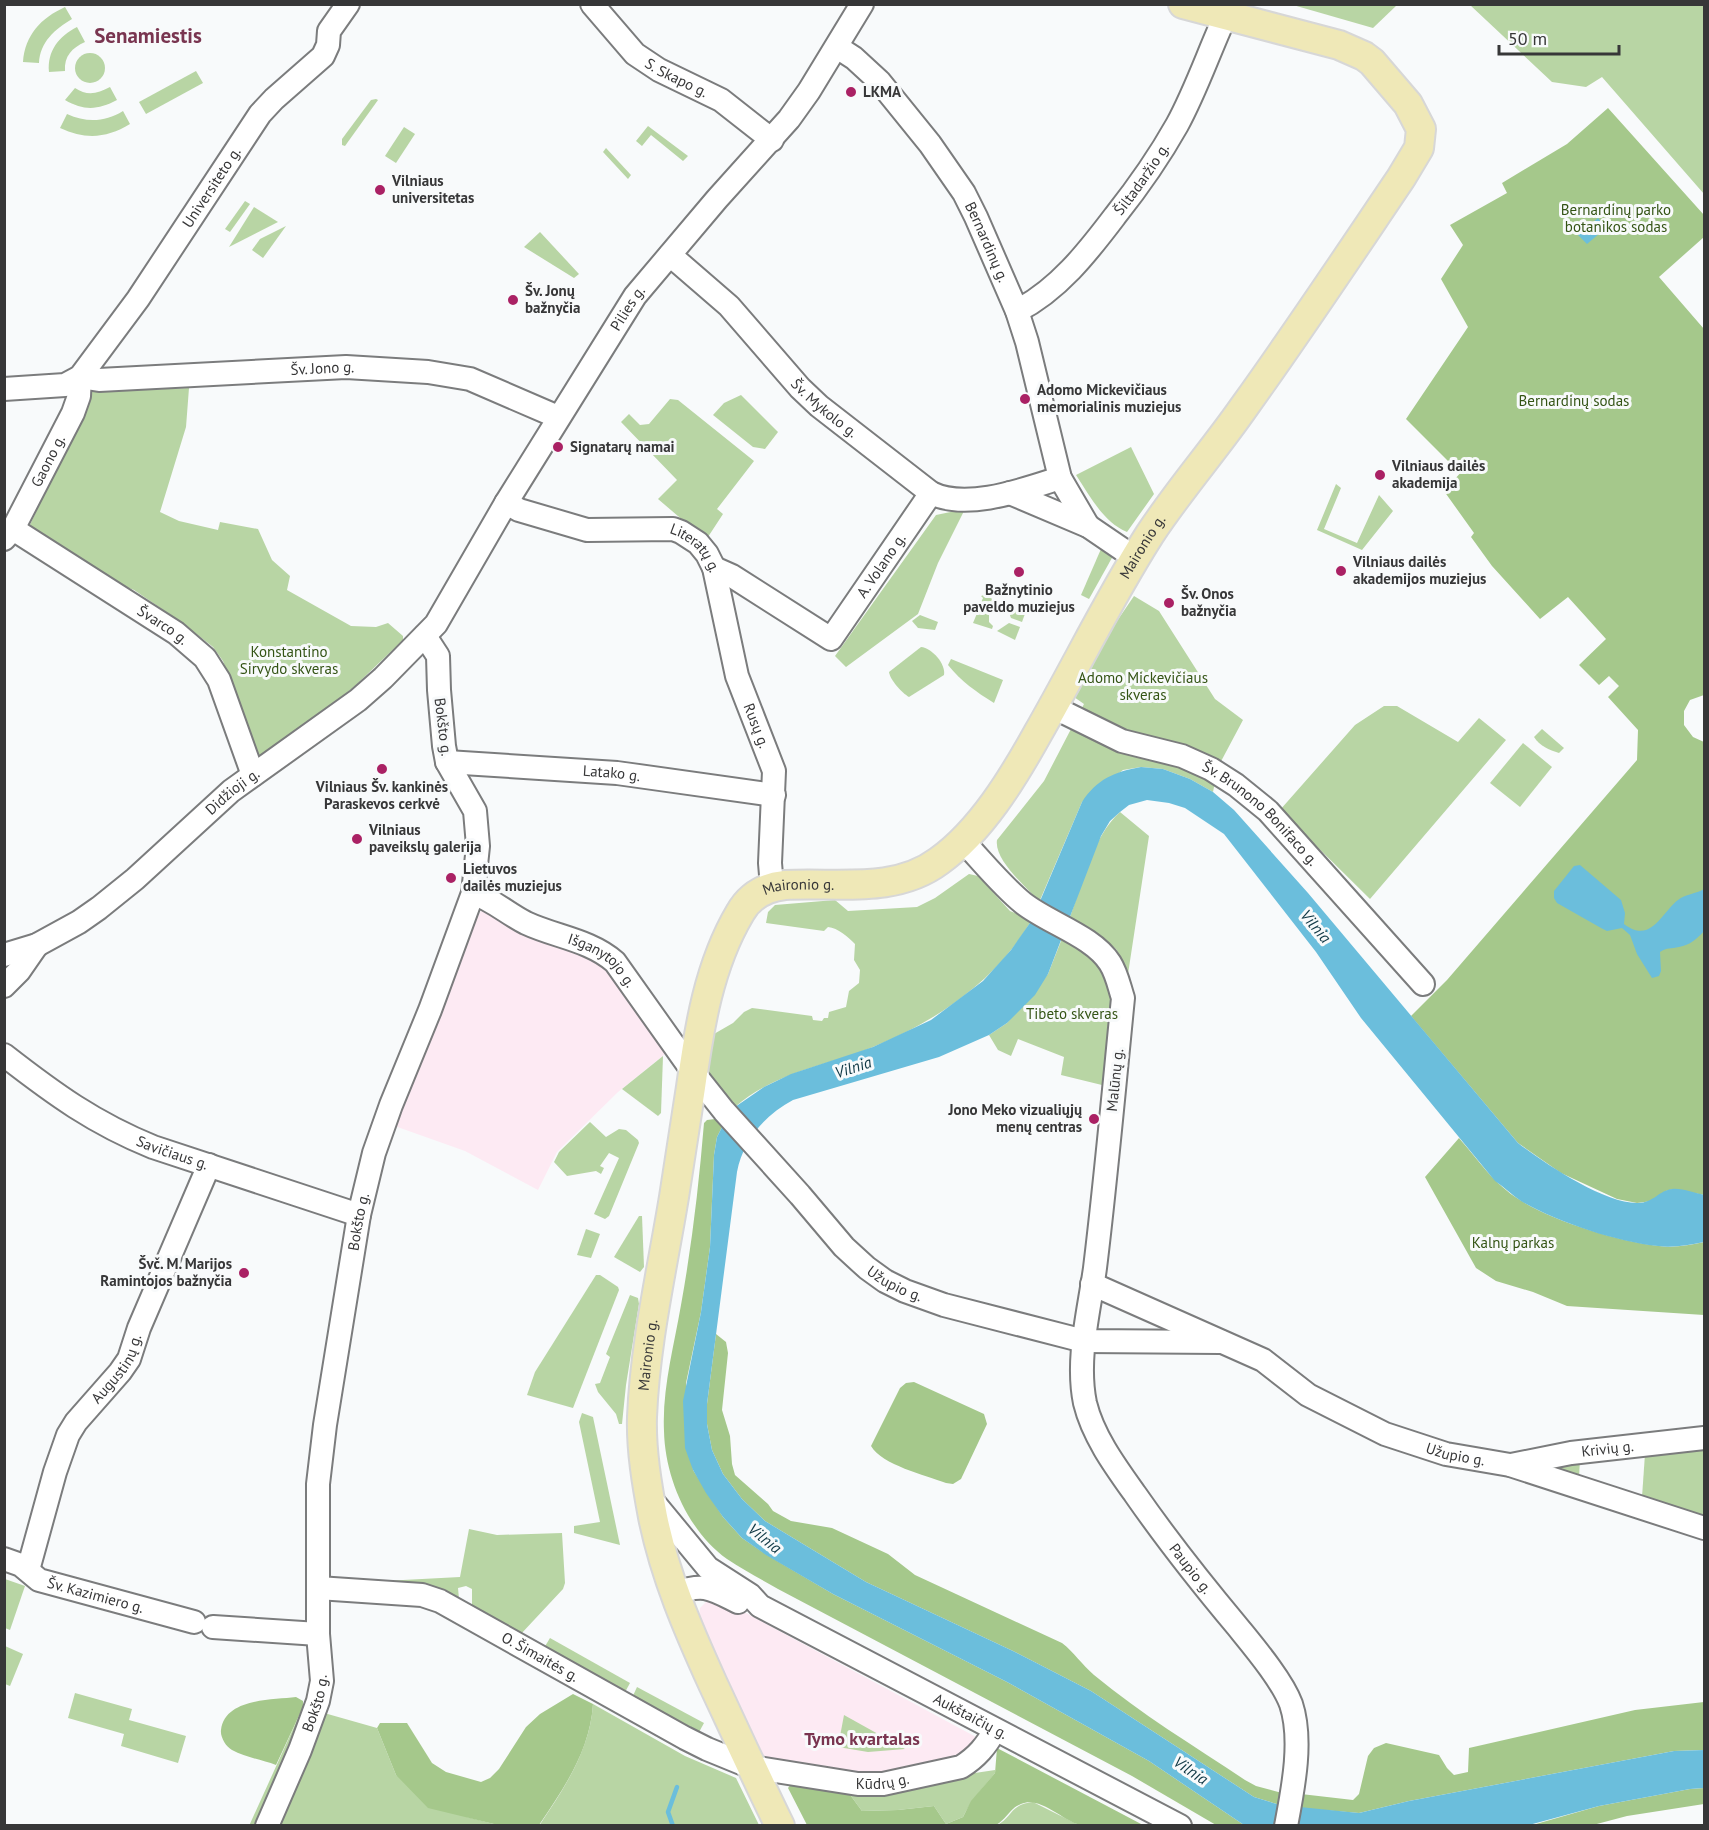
<svg xmlns="http://www.w3.org/2000/svg" width="1709" height="1830" font-family="'PT Sans',sans-serif">
<style>
.commercial{fill:#fdeaf3}
.green{fill:#b8d5a4}
.forest{fill:#a5c88b}
.water{fill:#6bbedc}
.lines{fill:none;stroke-linecap:round;stroke-linejoin:round}
.stream{stroke:#6bbedc;stroke-width:4.5}
.minor-casing{stroke:#7b7c7d;stroke-width:26}
.major-casing{stroke:#d7d7d7;stroke-width:32}
.minor{stroke:#fff;stroke-width:22}
.major{stroke:#efe8b7;stroke-width:28}
.poi-dot{fill:#aa2164;stroke:#f8fafb;stroke-width:2}
.labels{text-anchor:middle;stroke-width:6;stroke-linejoin:round;paint-order:stroke}
.street-label{font-size:15px;fill:#373738;stroke:#f8fafb}
.poi-label{font-size:15px;font-weight:bold;fill:#373738;stroke:#f8fafb;text-anchor:start}
.park-label{font-size:15px;fill:#345415;stroke:#f8fafb}
.water-label{font-size:16px;font-style:italic;fill:#103845;stroke:#f8fafb}
.quarter-label{font-size:18px;font-weight:bold;fill:#793550;stroke:#f8fafb}
.district-label{font-size:21px;font-weight:bold;fill:#793550;stroke:#f8fafb}
</style>
<rect width="100%" height="100%" fill="#f8fafb"/>
<g class="commercial">
<path d="M485 903 593 953 614 975 665 1054 618 1092 557 1152 538 1190 465 1151 389 1124 463 946Z"/>
<path d="M711 1597 718 1598 976 1737 959 1755 952 1758 922 1767 865 1775 763 1758 703 1628 699 1615 700 1608Z"/>
</g>
<g class="green">
<path d="M1293 5H1397L1373 28Z"/>
<path d="M1470 5H1704V194L1602 77 1586 87 1552 82Z"/>
<path d="M65 7 72 19C55 29 40 42 39 63L23 62C25 35 41 18 65 7Z"/>
<path d="M77 27 85 42C72 48 64 56 65 71L49 72C47 51 59 36 77 27Z"/>
<circle cx="90" cy="68" r="15"/>
<path d="M196 71 203 83 146 114 139 102Z"/>
<path d="M110 87 117 100C98 110 84 111 65 100L75 88C87 96 97 94 110 87Z"/>
<path d="M376 99 378 100 345 146 342 145V139L371 100Z"/>
<path d="M123 111 130 124C107 138 86 140 60 128L67 114C87 123 105 122 123 111Z"/>
<path d="M648 126 688 156 683 161 651 135 642 146 636 141Z"/>
<path d="M404 127 415 134 396 163 385 156Z"/>
<path d="M606 148 631 175 628 179 603 152Z"/>
<path d="M245 201 250 204 230 232 225 229Z"/>
<path d="M254 207 278 222 229 247Z"/>
<path d="M286 226 263 258 252 250 260 239Z"/>
<path d="M540 232 579 274 574 278 524 247Z"/>
<path d="M189 388 186 427 160 512 179 521 218 530 220 522 258 529 272 560 290 576 287 590 351 626 376 627 388 623 403 636V640L356 685 312 721 258 757 223 661 213 647 181 622 134 590 97 575 29 527 91 392Z"/>
<path d="M741 395 778 432 765 449 753 447 713 415 724 403Z"/>
<path d="M670 399 678 400 754 461 717 509 723 514 706 540 658 499 677 480 621 422 629 414 640 425 649 424Z"/>
<path d="M1131 447 1154 494 1127 532C1103 522 1090 496 1076 475Z"/>
<path d="M1336 484 1341 488 1324 529 1357 543 1379 495 1393 511 1362 550 1317 530Z"/>
<path d="M965 509 938 563 918 614 846 667 835 656 936 515Z"/>
<path d="M1101 549 1113 556 1089 599 1081 595Z"/>
<path d="M984 595 1001 603V606H997L990 611 979 607 983 598 981 596Z"/>
<path d="M1134 596 1159 611 1215 699 1243 720 1218 767 1213 792 1190 779 1163 769 1141 767 1123 770 1082 802 1040 900 1035 897C1023 884 994 859 997 840L1044 781 1084 704 1074 697 1117 621Z"/>
<path d="M1006 605 1026 611 1022 622 1011 618Z"/>
<path d="M978 611 989 615V622L993 626 992 629 973 623Z"/>
<path d="M920 615 938 622 935 630 918 628 912 621Z"/>
<path d="M1009 623 1020 627 1015 640 997 631Z"/>
<path d="M921 647C932 648 946 664 944 675L909 697C902 693 890 680 889 672Z"/>
<path d="M951 659 1003 680 994 703C976 692 961 681 948 665Z"/>
<path d="M1384 706H1397L1458 742 1479 718 1506 740 1370 899 1280 810 1355 725Z"/>
<path d="M1542 729 1564 748 1559 753C1549 750 1540 746 1534 737Z"/>
<path d="M1523 743 1552 767 1520 807 1490 783Z"/>
<path d="M1120 812 1149 836 1128 974 1116 949 1095 932 1070 917C1083 882 1092 838 1120 812Z"/>
<path d="M969 874 978 876 1010 911 1032 920C1025 930 1019 941 1011 950 976 994 925 1026 873 1047 826 1066 775 1072 735 1107L716 1088 701 1063 707 1038 733 1023 744 1012 752 1008 812 1016 813 1020 822 1021 824 1018H828L829 1012 846 1007 849 991 859 983 860 970 854 960 855 944C848 937 838 928 828 927L824 931 766 923 768 912 775 905 835 900 848 911 917 907 935 898Z"/>
<path d="M1063 936C1077 944 1100 960 1107 976 1118 1000 1108 1057 1106 1086L1061 1075 1064 1057 1018 1039 1011 1056 998 1050 989 1035 1007 1023 1048 974Z"/>
<path d="M663 1056 661 1113 658 1116 622 1089Z"/>
<path d="M590 1122 606 1137 619 1129 626 1130 638 1140 639 1143 609 1216 605 1219 594 1214 619 1158 609 1153 600 1166 604 1168 601 1174 596 1171 567 1176 554 1162 559 1152Z"/>
<path d="M639 1216H642L644 1267 640 1272 614 1257Z"/>
<path d="M586 1229 600 1234 591 1258 577 1255Z"/>
<path d="M596 1275H600L618 1287 619 1290 573 1408 527 1395 535 1372Z"/>
<path d="M630 1295 638 1298 639 1304 626 1385 622 1424H619L616 1414 598 1392 595 1384 600 1383 610 1357 606 1354Z"/>
<path d="M582 1413 593 1417 620 1545 574 1533V1526L600 1522 579 1422Z"/>
<path d="M1704 1448V1516L1642 1497 1645 1454Z"/>
<path d="M1580 1458 1579 1478 1547 1464Z"/>
<path d="M469 1529 497 1535 562 1533 565 1583 563 1589 520 1635 472 1607V1589L466 1586 458 1588 459 1599 329 1580 384 1581 460 1577Z"/>
<path d="M5 1579 25 1586 10 1630 5 1628Z"/>
<path d="M550 1638 630 1683 624 1694 544 1648Z"/>
<path d="M5 1646 23 1654 10 1686 5 1684Z"/>
<path d="M637 1687 704 1723 698 1734 632 1698Z"/>
<path d="M75 1693 132 1709 129 1720 186 1736 178 1763 121 1746 124 1734 68 1718Z"/>
<path d="M593 1704 685 1756 736 1778 759 1825 539 1826C564 1788 590 1751 593 1704Z"/>
<path d="M303 1707 377 1728 396 1775 467 1817 498 1825 249 1826Z"/>
<path d="M844 1715 905 1749 868 1752 838 1747Z"/>
<path d="M995 1770V1773C984 1787 971 1800 963 1817L946 1824 934 1806 898 1810 862 1811 848 1792Z"/>
<path d="M1033 1802 1079 1825 996 1826C1014 1816 1009 1805 1033 1802Z"/>
</g>
<g class="forest">
<path d="M1608 108 1704 215V237L1659 277 1704 329V695L1690 700 1684 711V725L1693 737 1704 742V1195L1673 1189 1666 1191 1652 1201 1637 1203 1617 1199 1561 1173 1518 1143 1411 1016 1447 980 1637 760 1638 730 1608 697 1619 686 1609 676 1599 685 1579 665 1606 639 1568 597 1540 619 1492 566 1471 537 1474 533 1444 491 1463 470 1452 459 1449 462 1406 419 1468 327 1441 279 1463 245 1450 225 1507 193 1502 183 1567 144Z"/>
<path d="M715 1119 722 1127 717 1137 714 1155 710 1247 701 1312 686 1383 693 1470 723 1517 742 1538 767 1555 833 1594 1007 1682 1149 1761 1244 1825H1216L1132 1776 778 1589C761 1579 743 1570 727 1559 688 1531 665 1478 664 1431 662 1389 674 1346 681 1305 692 1244 699 1184 704 1123L707 1120Z"/>
<path d="M1459 1138C1478 1160 1495 1185 1520 1200 1555 1222 1618 1241 1659 1246 1674 1248 1690 1245 1704 1242V1315L1567 1306 1533 1292 1496 1281 1476 1268 1425 1177Z"/>
<path d="M716 1334 726 1342 728 1353 722 1410 730 1436 732 1464 735 1475 768 1504 773 1511 791 1521 832 1528 888 1554 915 1575 1062 1643C1074 1652 1082 1665 1094 1675 1141 1714 1194 1746 1245 1780L1256 1786 1282 1793 1280 1805 1254 1797 1091 1691 1013 1651 866 1582 765 1521 742 1499 723 1474 712 1450 707 1424V1404Z"/>
<path d="M914 1382 984 1414 987 1424 961 1479 953 1484 946 1483C925 1475 882 1465 871 1446L900 1388 906 1383Z"/>
<path d="M573 1694 593 1704C590 1751 564 1788 539 1825H498L428 1808 396 1775 377 1728 380 1723H407L432 1763 446 1772 481 1782 490 1778 499 1769 526 1727 540 1714Z"/>
<path d="M296 1697 303 1701V1707L276 1765C262 1760 245 1757 232 1750 226 1747 220 1737 221 1730 225 1698 272 1700 296 1697Z"/>
<path d="M1704 1702V1750L1674 1751 1409 1801 1359 1813 1299 1808 1301 1794 1353 1800 1359 1794 1368 1756 1374 1748 1386 1743 1439 1755 1447 1768 1454 1775 1468 1772 1469 1748 1635 1710Z"/>
<path d="M997 1748 1143 1825C1128 1825 1089 1829 1077 1824 1060 1818 1039 1796 1021 1804 1010 1808 1006 1820 996 1825H807L788 1788 791 1784 848 1792 862 1811 898 1810 934 1806 946 1824 963 1817 971 1801 995 1773Z"/>
<path d="M1704 1788V1804L1627 1816 1593 1825 1529 1826 1599 1806 1690 1789Z"/>
</g>
<g class="water">
<path d="M1598 218 1606 228 1587 244 1578 235Z"/>
<path d="M1141 767 1163 769 1190 779 1213 792 1234 810 1308 893 1518 1143C1544 1163 1605 1204 1638 1203 1653 1203 1660 1190 1672 1189 1682 1188 1695 1193 1704 1195V1242C1689 1245 1673 1248 1658 1246 1617 1242 1557 1222 1521 1201 1512 1195 1504 1187 1495 1181L1361 1018 1316 952 1224 834 1185 808 1169 803 1147 800 1129 805 1120 812 1110 821 1101 836 1048 974 1035 995 1007 1023 989 1035 939 1057 793 1100C765 1115 743 1140 737 1172L707 1404V1424L712 1450 723 1474 742 1499 765 1521 866 1582 1013 1651 1091 1691 1254 1797 1280 1805 1359 1813 1409 1801 1674 1751 1704 1750V1788L1690 1789 1599 1806 1529 1825H1244L1149 1761 1007 1682 833 1594 766 1555 742 1538 723 1517 706 1493 693 1470 685 1448 683 1401 701 1312 710 1247 714 1155 717 1137 722 1127 735 1107 764 1087 791 1074 873 1047 931 1020 983 981 1011 950 1032 920 1082 802C1097 779 1114 772 1141 767Z"/>
<path d="M1580 865 1621 900 1625 913 1624 924C1651 945 1662 912 1678 900 1685 894 1696 894 1704 889V931C1697 939 1690 945 1679 947 1671 949 1667 947 1660 952L1661 971 1659 976 1652 978 1637 954 1630 935 1622 928 1607 931 1601 928 1557 903 1554 898V891L1574 866Z"/>
</g>
<g class="lines">
<path class="stream" d="M673 1826 668 1812 677 1787"/>
<defs>
<g id="minor">
<path id="s1" d="M592 4 635 54 659 70 721 100 772 140"/>
<path id="s2" d="M837 47 854 58 879 81 930 144 964 193 976 217 1017 311 1027 342 1060 478 1088 526"/>
<path id="s3" d="M670 255 729 306 800 388 819 406 931 493C967 511 1025 489 1060 478"/>
<path id="s4" d="M1017 311C1058 290 1087 253 1115 216 1138 187 1159 157 1177 125 1194 94 1206 60 1220 28L1222 15"/>
<path id="s5" d="M80 377 99 380 346 367 428 372 470 379 558 417"/>
<path id="s6" d="M4 389 65 385 80 377 138 299 260 114 274 99 323 56 328 45 329 31 348 4"/>
<path d="M1010 493 1088 526 1135 558"/>
<path id="s7" d="M506 503 519 510 587 530 673 529 681 532 698 543 707 554 714 568 737 676 774 771 770 863 772 887"/>
<path id="s8" d="M13 529 176 633 205 658 219 680 253 775"/>
<path id="s9" d="M4 539 13 529 73 413 79 396 80 377"/>
<path id="s10" d="M714 568 732 576 831 639 931 493"/>
<path id="s11" d="M1053 707 1122 741 1182 756 1211 769 1236 785 1268 811 1423 984"/>
<path id="s12" d="M447 762 617 773 774 795"/>
<path id="s13" d="M962 840C982 861 1001 885 1023 903 1048 923 1093 936 1110 963 1117 974 1119 986 1123 998 1114 1088 1106 1178 1095 1268 1089 1312 1076 1359 1085 1403 1093 1436 1115 1466 1135 1494 1167 1540 1201 1583 1237 1626 1254 1647 1282 1680 1291 1704 1303 1740 1293 1789 1286 1826"/>
<path id="s14" d="M473 893C493 900 508 914 526 923 556 937 590 940 615 962L693 1072 724 1111 800 1195 844 1247 867 1268 885 1281 905 1291 944 1305 1084 1341 1221 1342"/>
<path id="s15" d="M4 955 37 945 79 922 99 908 135 879 231 791 358 700 383 678 436 624 506 503 635 296 717 199 789 119 809 91 862 4"/>
<path d="M4 986 19 971 37 945"/>
<path id="s16" d="M4 1055C54 1094 94 1123 153 1147L359 1215"/>
<path id="s17" d="M1092 1284 1263 1360 1308 1395 1385 1434 1446 1454 1510 1465 1704 1528"/>
<path id="s18" d="M1511 1465 1571 1453 1704 1438"/>
<path id="s19" d="M651 1499 708 1568 750 1595 760 1606 1180 1826"/>
<path id="s20" d="M4 1559 21 1565 39 1580 194 1622"/>
<path id="s21" d="M28 1570 55 1472 68 1435 76 1422 120 1372 129 1359 139 1328 209 1165"/>
<path id="s22" d="M318 1588 422 1595 440 1601 685 1738 707 1749 751 1767 858 1784H883L961 1767C977 1757 986 1746 995 1730"/>
<path d="M674 1593C705 1583 710 1588 738 1602"/>
<path d="M213 1627 318 1634"/>
<path id="s23" d="M267 1826 300 1750 318 1701 322 1681 318 1634V1484L325 1425 359 1215 374 1153 391 1105 430 1010 473 893 478 846 475 811 447 762 444 746 439 690 438 656 425 636"/>
</g>
<g id="major">
<path id="s24" d="M780 1826C757 1779 735 1731 713 1684 688 1629 665 1576 653 1517 647 1485 641 1450 642 1417 645 1343 662 1270 674 1197 680 1160 685 1124 691 1087 699 1028 709 965 740 913 750 895 766 887 785 885 837 882 895 894 939 861 981 831 1013 778 1038 733 1076 667 1109 598 1150 534 1179 490 1214 450 1244 407 1298 332 1349 255 1401 178L1419 148 1421 129 1408 104 1372 62 1364 56 1339 45 1183 4"/>
</g>
</defs>
<use href="#minor" class="minor-casing"/>
<use href="#major" class="major-casing"/>
<use href="#minor" class="minor"/>
<use href="#major" class="major"/>
</g>
<g class="poi-dot">
<circle cx="851" cy="92" r="6"/>
<circle cx="380" cy="190" r="6"/>
<circle cx="513" cy="300" r="6"/>
<circle cx="1025" cy="399" r="6"/>
<circle cx="558" cy="447" r="6"/>
<circle cx="1380" cy="475" r="6"/>
<circle cx="1341" cy="571" r="6"/>
<circle cx="1019" cy="572" r="6"/>
<circle cx="1169" cy="603" r="6"/>
<circle cx="382" cy="769" r="6"/>
<circle cx="357" cy="839" r="6"/>
<circle cx="451" cy="878" r="6"/>
<circle cx="1094" cy="1119" r="6"/>
<circle cx="244" cy="1273" r="6"/>
</g>
<g class="labels">
<g class="street-label">
<text dy="5" stroke="none"><textPath href="#s1" startOffset="114">S. Skapo g.</textPath></text>
<text dy="5" stroke="none"><textPath href="#s4" startOffset="183">Šiltadaržio g.</textPath></text>
<text dy="5" stroke="none"><textPath href="#s6" startOffset="309">Universiteto g.</textPath></text>
<text dy="5" stroke="none"><textPath href="#s2" startOffset="249">Bernardinų g.</textPath></text>
<text dy="5" stroke="none"><textPath href="#s15" startOffset="918">Pilies g.</textPath></text>
<text dy="5" stroke="none"><textPath href="#s5" startOffset="243">Šv. Jono g.</textPath></text>
<text dy="5" stroke="none"><textPath href="#s3" startOffset="218">Šv. Mykolo g.</textPath></text>
<text dy="5" stroke="none"><textPath href="#s9" startOffset="90">Gaono g.</textPath></text>
<text dy="5" stroke="none"><textPath href="#s24" startOffset="1542">Maironio g.</textPath></text>
<text dy="5" stroke="none"><textPath href="#s7" startOffset="202">Literatų g.</textPath></text>
<text dy="5" stroke="none"><textPath href="#s10" startOffset="226">A. Volano g.</textPath></text>
<text dy="5" stroke="none"><textPath href="#s8" startOffset="178">Švarco g.</textPath></text>
<text dy="5" stroke="none"><textPath href="#s7" startOffset="394">Rusų g.</textPath></text>
<text transform="translate(443 727) rotate(83)" y="5">Bokšto g.</text>
<text dy="5" stroke="none"><textPath href="#s12" startOffset="165">Latako g.</textPath></text>
<text dy="5" stroke="none"><textPath href="#s15" startOffset="284">Didžioji g.</textPath></text>
<text dy="5" stroke="none"><textPath href="#s11" startOffset="237">Šv. Brunono Bonifaco g.</textPath></text>
<text dy="5" stroke="none"><textPath href="#s24" startOffset="1020">Maironio g.</textPath></text>
<text dy="5" stroke="none"><textPath href="#s14" startOffset="147">Išganytojo g.</textPath></text>
<text transform="translate(1115 1080) rotate(-84)" y="5">Malūnų g.</text>
<text dy="5" stroke="none"><textPath href="#s16" startOffset="196">Savičiaus g.</textPath></text>
<text dy="5" stroke="none"><textPath href="#s23" startOffset="618">Bokšto g.</textPath></text>
<text dy="5" stroke="none"><textPath href="#s14" startOffset="588">Užupio g.</textPath></text>
<text dy="5" stroke="none"><textPath href="#s24" startOffset="498">Maironio g.</textPath></text>
<text dy="5" stroke="none"><textPath href="#s21" startOffset="224">Augustinų g.</textPath></text>
<text dy="5" stroke="none"><textPath href="#s18" startOffset="98">Krivių g.</textPath></text>
<text dy="5" stroke="none"><textPath href="#s17" startOffset="404">Užupio g.</textPath></text>
<text dy="5" stroke="none"><textPath href="#s13" startOffset="837">Paupio g.</textPath></text>
<text dy="5" stroke="none"><textPath href="#s20" startOffset="100">Šv. Kazimiero g.</textPath></text>
<text dy="5" stroke="none"><textPath href="#s22" startOffset="238">O. Šimaitės g.</textPath></text>
<text dy="5" stroke="none"><textPath href="#s23" startOffset="132">Bokšto g.</textPath></text>
<text dy="5" stroke="none"><textPath href="#s19" startOffset="392">Aukštaičių g.</textPath></text>
<text dy="5" stroke="none"><textPath href="#s22" startOffset="609">Kūdrų g.</textPath></text>
</g>
<g class="poi-label">
<text x="863" y="97">LKMA</text>
<text x="392" y="186">Vilniaus<tspan x="392" dy="17">universitetas</tspan></text>
<text x="525" y="296">Šv. Jonų<tspan x="525" dy="17">bažnyčia</tspan></text>
<text x="1037" y="395">Adomo Mickevičiaus<tspan x="1037" dy="17">memorialinis muziejus</tspan></text>
<text x="570" y="452">Signatarų namai</text>
<text x="1392" y="471">Vilniaus dailės<tspan x="1392" dy="17">akademija</tspan></text>
<text x="1353" y="567">Vilniaus dailės<tspan x="1353" dy="17">akademijos muziejus</tspan></text>
<text x="1019" y="595" text-anchor="middle">Bažnytinio<tspan x="1019" dy="17">paveldo muziejus</tspan></text>
<text x="1181" y="599">Šv. Onos<tspan x="1181" dy="17">bažnyčia</tspan></text>
<text x="382" y="792" text-anchor="middle">Vilniaus Šv. kankinės<tspan x="382" dy="17">Paraskevos cerkvė</tspan></text>
<text x="369" y="835">Vilniaus<tspan x="369" dy="17">paveikslų galerija</tspan></text>
<text x="463" y="874">Lietuvos<tspan x="463" dy="17">dailės muziejus</tspan></text>
<text x="1082" y="1115" text-anchor="end">Jono Meko vizualiųjų<tspan x="1082" dy="17">menų centras</tspan></text>
<text x="232" y="1269" text-anchor="end">Švč. M. Marijos<tspan x="232" dy="17">Ramintojos bažnyčia</tspan></text>
</g>
<g class="park-label">
<text x="1616" y="215">Bernardinų parko<tspan x="1616" dy="17">botanikos sodas</tspan></text>
<text x="1574" y="406">Bernardinų sodas</text>
<text x="289" y="657">Konstantino<tspan x="289" dy="17">Sirvydo skveras</tspan></text>
<text x="1143" y="683">Adomo Mickevičiaus<tspan x="1143" dy="17">skveras</tspan></text>
<text x="1072" y="1019">Tibeto skveras</text>
<text x="1513" y="1248">Kalnų parkas</text>
</g>
<g class="water-label">
<text transform="translate(1316 926) rotate(50)" y="6">Vilnia</text>
<text transform="translate(853 1067) rotate(-18)" y="6">Vilnia</text>
<text transform="translate(765 1538) rotate(39)" y="6">Vilnia</text>
<text transform="translate(1191 1770) rotate(34)" y="6">Vilnia</text>
</g>
<g class="quarter-label">
<text x="862" y="1745">Tymo kvartalas</text>
</g>
<g class="district-label">
<text x="148" y="43">Senamiestis</text>
</g>
</g>
<rect width="1709" height="1830" fill="none" stroke="#373738" stroke-width="12"/>
<path d="M1499 45v9h120v-9" fill="none" stroke="#373738" stroke-width="3"/>
<text x="1508" y="45" font-size="18" fill="#373738" stroke="#f8fafb" stroke-width="4.5" paint-order="stroke">50 m</text>
</svg>
